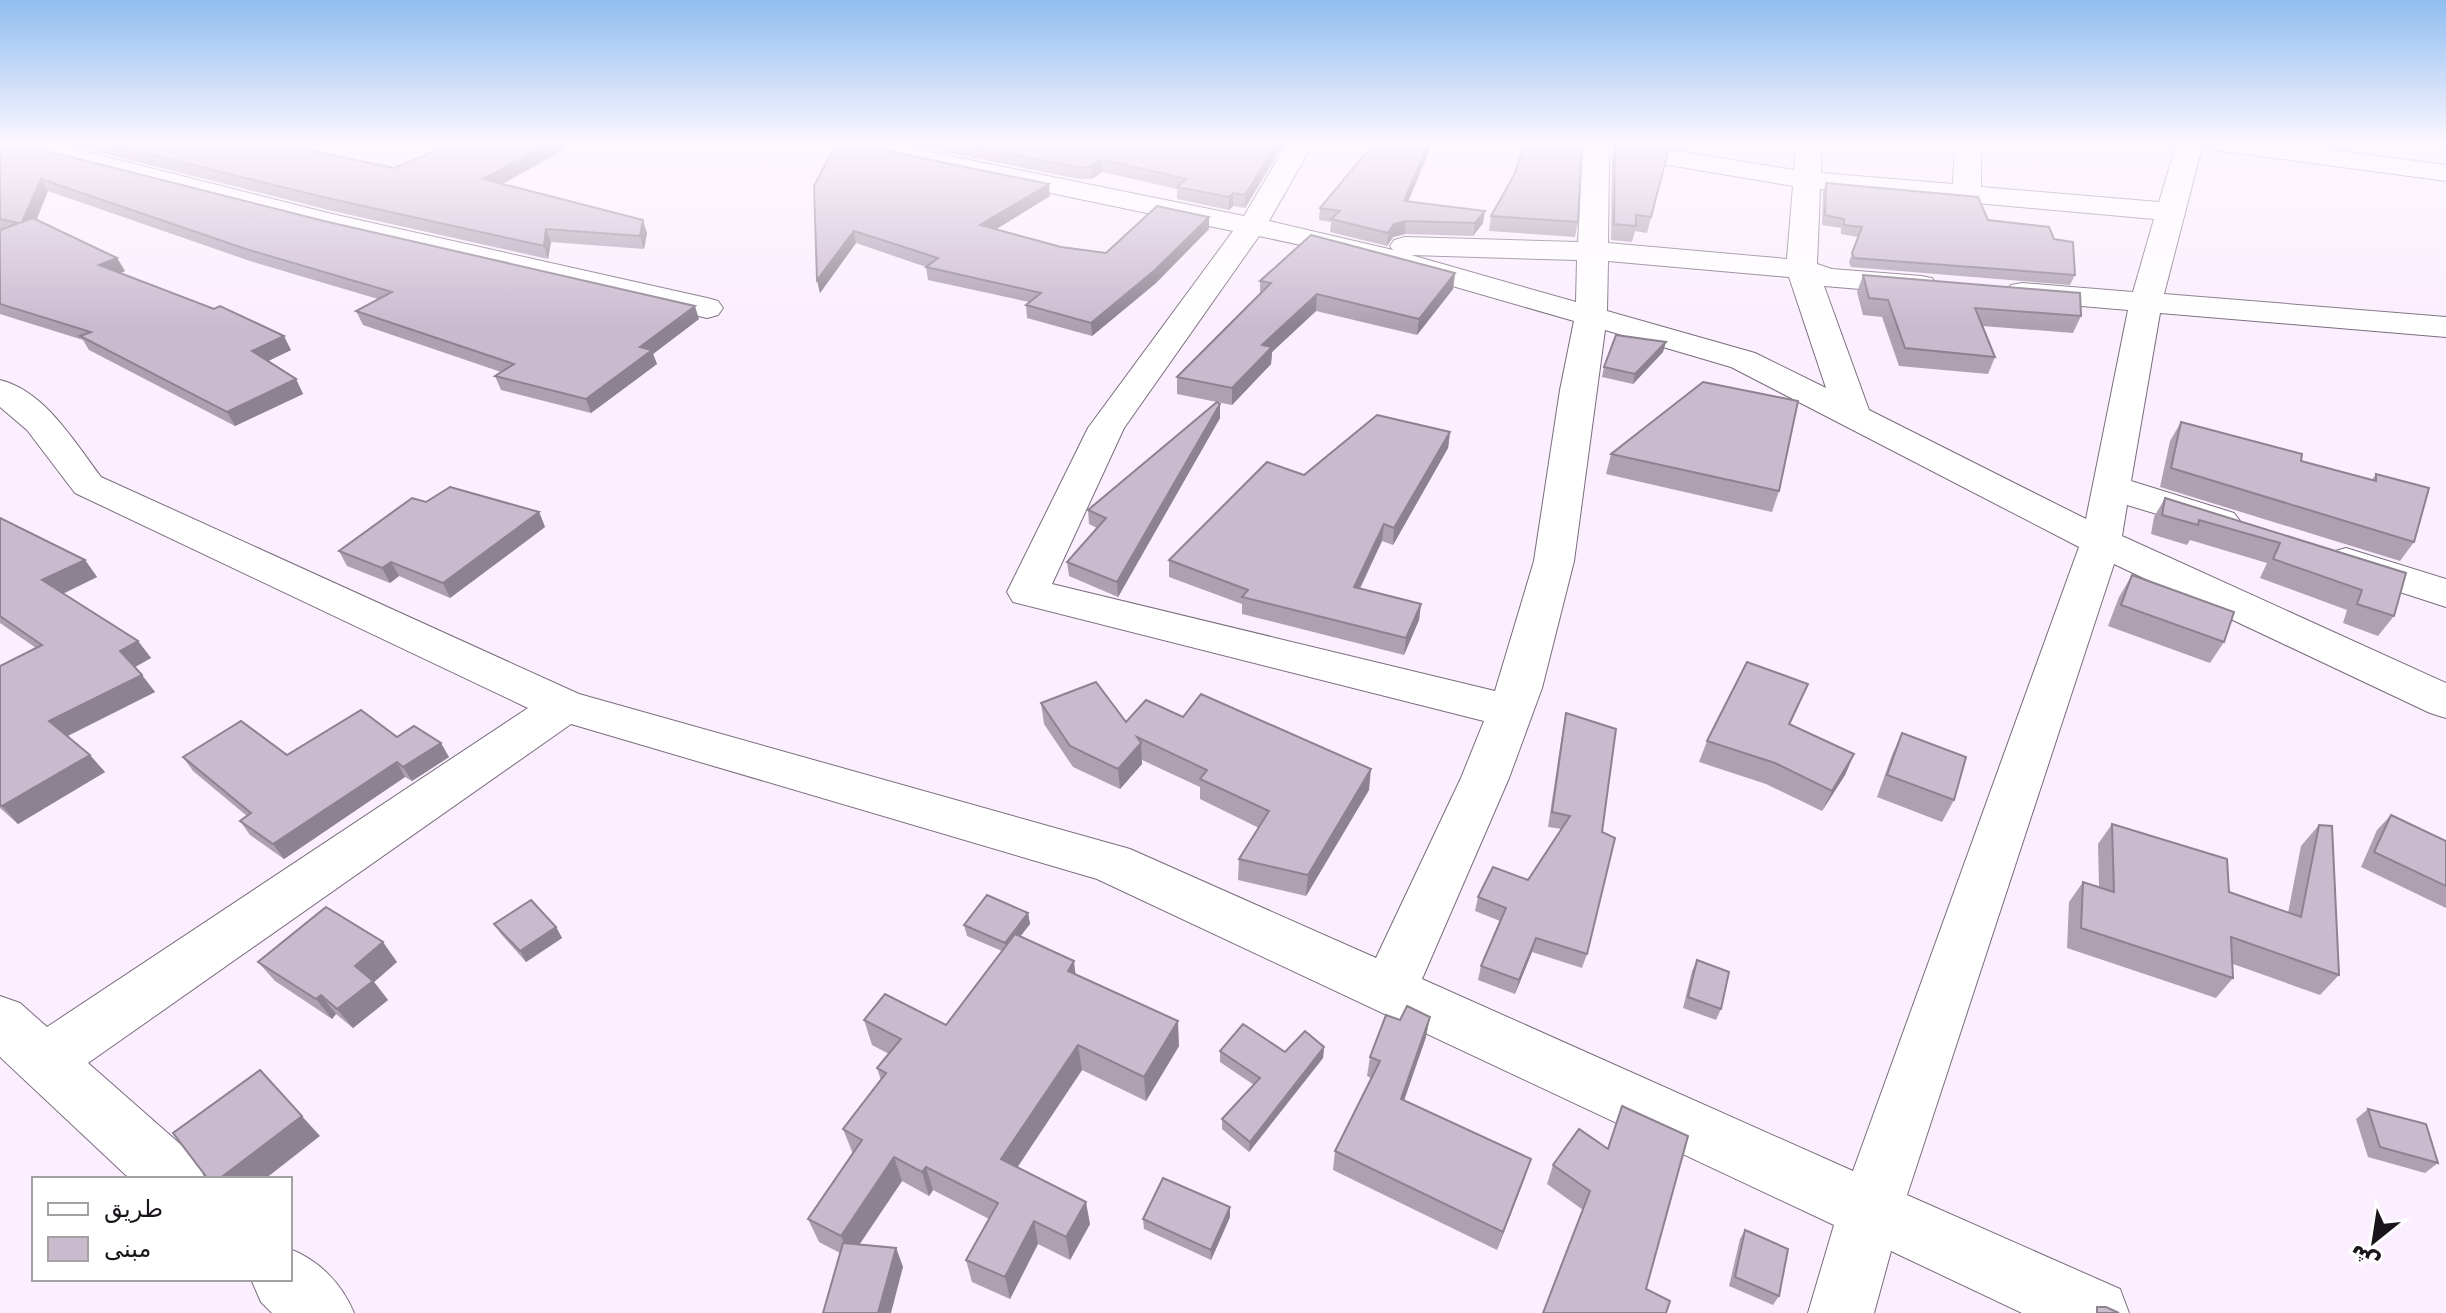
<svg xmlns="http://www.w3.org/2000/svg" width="2446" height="1313" font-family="'DejaVu Sans','Noto Naskh Arabic',sans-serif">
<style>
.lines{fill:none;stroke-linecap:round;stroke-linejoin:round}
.minor-casing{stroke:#7a6c7d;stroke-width:2}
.minor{fill:#fff;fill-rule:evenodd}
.wall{fill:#aea0b1}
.shaded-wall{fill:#8d8290}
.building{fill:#cabace;stroke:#8d8290;stroke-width:2}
</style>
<rect width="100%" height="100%" fill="#fbeefe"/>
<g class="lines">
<defs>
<g id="minor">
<path d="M4 142H47L332 214 707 298 718 301 723 308 718 315 707 318 331 231 8 148Z"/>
<path d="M831 142H881L1244 216 1288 142H1314L1269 221 1393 250 1390 246 1394 240 1405 237 1578 242 1583 142H1623L1794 170 1796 142H1822L1821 173 1953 184 1955 142H1981V187L2159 202 2177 142H2273L2446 165V181L2215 150 2203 143 2164 294 2446 317V337L2160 313 2131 481 2234 513 2240 521 2234 529 2220 533 2127 505 2122 536 2446 683V718L2430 713 2114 564 1907 1195 2120 1289 2129 1313H2022L1891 1251 1874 1313H1808L1834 1225 1097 879 571 724 88 1063 196 1158 205 1179H130L0 1057V996L20 1003 47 1027 528 708 75 493 27 430 0 407V380C45 391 75 443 101 477L579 694 1130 849 1376 958 1461 778 1484 721 1013 602 1007 592 1088 428 1233 231 844 150 835 148ZM1609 155 1793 186 1787 259 1608 243ZM1820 189 2154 219 2133 292 2022 283 2011 285 2006 292 2011 299 2022 301 2128 310 2086 519 1869 410 1824 286 1921 294 1932 292 1937 285 1932 278 1921 276 1832 269 1817 264ZM1259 236 1338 253 1574 321 1560 390 1534 561 1495 691 1052 584 1124 428ZM1411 255 1577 260 1576 302ZM1608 261 1789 277 1826 388 1755 353 1607 311ZM1605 330 1731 367 2079 547 1853 1171 1422 979 1509 778 1542 688 1574 561Z"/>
<path d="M2346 548 2446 579V607L2332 570 2326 561 2332 552Z"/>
<path d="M290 1249C320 1261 342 1284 354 1313H272L261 1302 251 1279H290Z"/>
</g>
</defs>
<use href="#minor" class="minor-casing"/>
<use href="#minor" class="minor"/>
</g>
<g class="wall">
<path d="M0 142 699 319 653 354 657 364 591 413 501 390 495 376 501 372 363 325 356 311 378 299 253 262 48 191 37 219 117 258 125 271 120 273 291 350 268 361 296 379 303 394 235 426 89 350 83 340 0 314Z"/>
<path d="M58 142H270L394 168 578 142 502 184 647 233 644 249 551 242 548 259 333 211Z"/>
<path d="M895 142H1285L1245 208 1233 206 1229 210 1177 199V189L1102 172 1092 179H1078Z"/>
<path d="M1375 142H1433L1408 201 1483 223 1473 236 1405 234 1393 237 1387 246 1330 232 1331 222 1319 220 1320 208Z"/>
<path d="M1444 142H1473L1466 147Z"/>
<path d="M1615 144 1668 152 1647 233 1635 231 1632 242 1611 240 1612 159Z"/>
<path d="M1826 183 1988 220 2054 239 2075 275 2070 285 1851 267 1849 262 1858 237 1841 234V228L1822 225 1823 192Z"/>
<path d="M814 186 1050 196 996 229 1061 247 1106 253 1209 229 1156 283 1092 336 1027 318 1026 305 1029 302 928 280 926 267 856 243 820 293 817 280Z"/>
<path d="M1491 216 1578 222 1575 237 1489 231Z"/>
<path d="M1455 273 1453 289 1417 335 1316 311 1272 352 1271 364 1232 405 1217 402 1220 418 1118 597 1069 576 1067 562 1097 528 1089 524 1088 510 1217 402 1177 394V377L1260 294V281Z"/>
<path d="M1863 275 2081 316 2073 333 1982 326 1995 357 1988 374 1899 366 1882 317 1863 315 1857 292Z"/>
<path d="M1663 352 1633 384 1602 377 1604 367Z"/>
<path d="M2181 422 2301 461 2372 480 2376 474 2414 542 2400 561 2160 487 2170 441Z"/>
<path d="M1450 432 1448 448 1393 545 1382 541 1360 589 1421 604 1419 620 1404 655 1242 614V604L1169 577V560L1304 475Z"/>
<path d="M1611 454 1779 491 1772 512 1606 474Z"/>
<path d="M2165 498 2406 573 2394 616 2378 636 2343 623 2347 610 2260 578 2267 563 2190 540 2187 545 2151 534 2154 517Z"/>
<path d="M426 502 539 512 545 527 450 598 399 576 390 583 347 566 339 551Z"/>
<path d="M0 518 85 560 97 577 63 594 138 641 151 658 135 667 155 692 68 736 105 772 18 824 0 808V666L36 648 0 623Z"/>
<path d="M2132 575 2224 642 2210 663 2108 626 2119 597Z"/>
<path d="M1041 703 1126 722 1183 717 1369 790 1306 896 1238 880 1239 859 1259 828 1200 799V787L1142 760V764L1120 789 1073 767 1044 724Z"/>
<path d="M1799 705 1790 725 1854 754 1845 775 1822 811 1766 784 1699 762 1707 741Z"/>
<path d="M1566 713 1602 832 1587 954 1582 968 1532 952 1515 994 1478 980 1481 966 1500 921 1475 911 1478 897 1528 880 1562 829 1548 827 1563 728Z"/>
<path d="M1902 733 1954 800 1942 822 1877 797 1892 755Z"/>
<path d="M397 737 449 757 412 781 405 777 284 859 250 835 240 821 247 816 193 771 183 757 287 755Z"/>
<path d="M2391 815 2446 841V908L2361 867 2377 830Z"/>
<path d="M2112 824 2229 892 2288 913 2301 846 2319 825 2339 975 2320 995 2233 964V978L2216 998 2067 948 2069 902 2083 882 2099 887 2098 844Z"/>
<path d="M1028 913 1030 924 1020 936 1179 1046 1146 1101 1082 1070 1017 1167 1090 1224 1070 1260 1038 1244 1010 1299 972 1282 966 1260 989 1219 933 1190 929 1196 902 1181 860 1244 896 1248 903 1267 840 1253 819 1242 808 1219 853 1154 843 1129 881 1080 877 1068 889 1054 872 1045 864 1020 946 1025 1002 951 967 936 964 925Z"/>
<path d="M494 924 556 927 562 938 526 962 501 934Z"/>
<path d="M1697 960 1721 1009 1716 1020 1683 1008 1692 971Z"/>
<path d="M258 962H397L374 982 388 1000 353 1028 336 1014 332 1019 275 981Z"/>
<path d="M1426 1037 1404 1100 1525 1177 1497 1250 1333 1170 1335 1151 1371 1078 1367 1076 1370 1057Z"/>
<path d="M1324 1047 1323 1058 1249 1152 1222 1129V1119L1254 1085 1220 1062V1051L1285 1052Z"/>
<path d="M1622 1106 1646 1289 1666 1313 1583 1210 1547 1184 1553 1165 1607 1149Z"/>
<path d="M2368 1109 2438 1163 2425 1173 2368 1157 2356 1119Z"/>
<path d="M1230 1217 1211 1260 1144 1229 1143 1219Z"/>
<path d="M1745 1230 1779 1296 1773 1305 1729 1286 1740 1239Z"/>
</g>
<g class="shaded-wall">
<path d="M552 142H578L488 192 483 179Z"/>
<path d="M1278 142H1285L1245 208V195Z"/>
<path d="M1314 142H1320L1314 149Z"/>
<path d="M1429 142H1433L1403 214 1404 201Z"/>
<path d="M1101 159 1102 172 1092 179 1091 167Z"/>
<path d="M41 179 48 191 30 235 22 222Z"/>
<path d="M1049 184 1050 196 982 238 980 225Z"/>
<path d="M1233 193V206L1229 210V197Z"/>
<path d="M1485 211 1483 223 1473 236 1475 223Z"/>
<path d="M1209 217V229L1156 283 1092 336 1091 323Z"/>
<path d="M643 220 647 233 644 249 640 236Z"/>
<path d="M1406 221 1405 234 1393 237 1387 246 1388 233 1394 224Z"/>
<path d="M546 229 551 242 548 259 544 246Z"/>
<path d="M854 231 856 243 820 293 817 280Z"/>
<path d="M117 258 125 271 107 278 99 265Z"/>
<path d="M1455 273 1453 289 1417 335 1419 319Z"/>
<path d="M1317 294 1316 311 1272 352 1271 364 1232 405V388L1262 345Z"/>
<path d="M695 306 699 319 653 354 657 364 591 413 586 399 640 347Z"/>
<path d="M284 336 291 350 260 365 252 351Z"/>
<path d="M1666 342 1663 352 1633 384 1635 374Z"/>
<path d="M296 379 303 394 235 426 227 412Z"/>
<path d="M1220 404V418L1118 597 1117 582Z"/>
<path d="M1450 432 1448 448 1393 545 1394 528Z"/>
<path d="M539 512 545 527 450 598 443 583Z"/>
<path d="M1384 524 1382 541 1352 604 1354 587Z"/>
<path d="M85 560 97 577 55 597 42 580Z"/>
<path d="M391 562 399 576 390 583 382 568Z"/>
<path d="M1421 604 1419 620 1404 655 1406 638Z"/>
<path d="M138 641 151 658 133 668 120 651Z"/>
<path d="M142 675 155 692 63 738 49 721Z"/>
<path d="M441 743 449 757 412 781 403 767Z"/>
<path d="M1141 743 1142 764 1120 789 1118 769Z"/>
<path d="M1854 754 1845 775 1822 811 1832 791Z"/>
<path d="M90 755 105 772 18 824 2 806Z"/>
<path d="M397 762 405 777 284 859 273 844Z"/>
<path d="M1371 769 1369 790 1306 896 1308 875Z"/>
<path d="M1028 913 1030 924 1007 954 1005 943Z"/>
<path d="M556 927 562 938 526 962 520 951Z"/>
<path d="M1536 938 1532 952 1515 994 1519 980Z"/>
<path d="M383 942 397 962 374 982 388 1000 353 1028 337 1009 355 966Z"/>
<path d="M1074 961 1077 987 1068 971Z"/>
<path d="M321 995 336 1014 332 1019 316 999Z"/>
<path d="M1430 1017 1426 1037 1398 1118 1401 1099Z"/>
<path d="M1178 1021 1179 1046 1146 1101 1144 1077Z"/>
<path d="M1078 1045 1082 1070 1007 1183 1001 1159Z"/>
<path d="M1324 1047 1323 1058 1249 1152 1250 1142Z"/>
<path d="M260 1070 320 1136 265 1179H219Z"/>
<path d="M894 1157 902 1181 850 1258 841 1236Z"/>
<path d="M1531 1159 1525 1177 1497 1250 1503 1232Z"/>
<path d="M926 1167 933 1190 929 1196 922 1172Z"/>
<path d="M1086 1202 1090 1224 1070 1260 1066 1237Z"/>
<path d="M1230 1207V1217L1211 1260V1250Z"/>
<path d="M1034 1221 1038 1244 1010 1299 1005 1277Z"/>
<path d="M896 1248 903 1267 891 1313H878Z"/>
</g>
<g class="building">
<path d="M0 142H12L324 221 695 306 640 347 652 350 586 399 495 376 514 364 356 311 392 292 246 249 41 179 22 222 33 218 117 258 99 265 214 309 220 306 284 336 252 351 296 379 227 412 80 336 91 332 0 304V230L19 223 0 219Z"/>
<path d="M100 142H270L394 168 456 142H552L483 179 643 220 640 236 546 229 544 246 327 198Z"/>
<path d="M837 142H844L1049 184 980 225 1061 247 1106 253 1157 206 1209 217 1155 270 1091 323 1026 305 1041 293 926 267 938 258 854 231 817 280 814 186Z"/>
<path d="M953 142H1278L1245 195 1233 193 1229 197 1177 187 1186 179 1101 159 1091 167H1077Z"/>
<path d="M1375 142H1429L1404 201 1485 211 1475 223 1406 221 1394 224 1388 233 1331 219 1340 211 1320 208Z"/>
<path d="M1526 142H1582L1578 222 1491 216 1514 175Z"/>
<path d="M1615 144 1668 152 1651 217 1636 215V226L1614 224Z"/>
<path d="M1826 183 1978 197 1988 220 2049 227 2054 239 2073 242 2075 275 1854 258 1852 253 1862 227 1844 225V219L1825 215Z"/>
<path d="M1311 235 1455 273 1419 319 1317 294 1262 345 1272 347 1232 388 1177 377 1271 283 1260 281Z"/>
<path d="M1863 275 2080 293 2081 316 1975 308 1995 357 1905 348 1888 300 1869 298Z"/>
<path d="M1616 335 1666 342 1635 374 1604 367Z"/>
<path d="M1703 382 1798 401 1779 491 1611 454Z"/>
<path d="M1217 402 1220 404 1117 582 1067 562 1106 518 1088 510Z"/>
<path d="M1377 415 1450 432 1394 528 1384 524 1354 587 1421 604 1406 638 1242 597 1248 590 1169 560 1267 462 1304 475Z"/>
<path d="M2181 422 2302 454 2301 461 2376 481V474L2429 488 2414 542 2171 468Z"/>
<path d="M450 487 539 512 443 583 391 562 382 568 339 551 412 498 426 502Z"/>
<path d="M2165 498 2406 573 2394 616 2357 604 2362 590 2273 559 2280 543 2199 520 2198 525 2162 515Z"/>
<path d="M0 518 85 560 42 580 138 641 120 651 142 675 49 721 90 755 2 806 0 805V666L42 645 0 616Z"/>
<path d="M2132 575 2234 612 2224 642 2121 605Z"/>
<path d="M1747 662 1808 684 1789 724 1854 754 1832 791 1775 763 1707 741Z"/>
<path d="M1096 682 1126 722 1146 700 1183 717 1201 694 1371 769 1308 875 1239 859 1269 811 1200 779 1207 770 1137 737 1141 743 1118 769 1070 746 1041 703Z"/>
<path d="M361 710 397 737 414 726 441 743 403 767 397 762 273 844 240 821 251 813 183 757 241 721 287 755Z"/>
<path d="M1566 713 1616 729 1602 832 1615 838 1587 954 1536 938 1519 980 1481 966 1506 908 1478 897 1493 867 1528 880 1570 816 1552 812Z"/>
<path d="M1902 733 1966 757 1954 800 1887 775Z"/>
<path d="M2391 815 2446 841V886L2374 852Z"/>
<path d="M2112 824 2227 859 2229 892 2301 917 2319 825 2332 826 2339 975 2231 937 2233 978 2081 928 2083 882 2114 892Z"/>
<path d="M987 895 1028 913 1005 943 964 925Z"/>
<path d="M531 900 556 927 520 951 494 924Z"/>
<path d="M326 907 383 942 355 966 373 981 337 1009 321 995 316 999 258 962Z"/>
<path d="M1015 934 1074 961 1068 971 1178 1021 1144 1077 1078 1045 1001 1159 1086 1202 1066 1237 1034 1221 1005 1277 966 1260 998 1203 926 1167 922 1172 894 1157 841 1236 808 1219 862 1140 843 1129 886 1073 877 1068 901 1039 864 1020 885 994 946 1025Z"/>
<path d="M1697 960 1729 972 1721 1009 1688 997Z"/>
<path d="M1407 1006 1430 1017 1401 1099 1531 1159 1503 1232 1335 1151 1380 1061 1370 1057 1386 1015 1400 1020Z"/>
<path d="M1243 1024 1285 1052 1305 1031 1324 1047 1250 1142 1222 1119 1260 1078 1220 1051Z"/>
<path d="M260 1070 302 1116 219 1179H208L173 1133Z"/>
<path d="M1622 1106 1688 1136 1646 1289 1670 1301 1666 1313H1543L1590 1191 1553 1165 1579 1129 1608 1149Z"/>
<path d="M2368 1109 2426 1124 2438 1163 2380 1147Z"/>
<path d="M1163 1178 1230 1207 1211 1250 1143 1219Z"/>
<path d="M1745 1230 1788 1249 1779 1296 1735 1277Z"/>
<path d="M843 1243 896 1248 878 1313H823Z"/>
<path d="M2097 1307H2106L2119 1313H2097Z"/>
</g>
<linearGradient id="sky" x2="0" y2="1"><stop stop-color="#90bdf0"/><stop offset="0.44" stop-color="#fdf7ff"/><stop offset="1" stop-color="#fdf7ff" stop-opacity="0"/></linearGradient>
<rect width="2446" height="326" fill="url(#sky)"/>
<rect x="32" y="1177" width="260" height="104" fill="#ffffff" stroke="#a3a1a4" stroke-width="2"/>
<rect x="48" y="1203" width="40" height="12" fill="#ffffff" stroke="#a3a1a4" stroke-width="2"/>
<text x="104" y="1217" font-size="24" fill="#1a151b">طريق</text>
<rect x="48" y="1237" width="40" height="24" fill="#cabace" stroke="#a3a1a4" stroke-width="2"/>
<text x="104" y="1257" font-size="24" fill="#1a151b">مبنى</text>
<g transform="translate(2374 1241) rotate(210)" stroke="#ffffff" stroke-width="6" paint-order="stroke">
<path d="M0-6L14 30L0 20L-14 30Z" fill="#1a151b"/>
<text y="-12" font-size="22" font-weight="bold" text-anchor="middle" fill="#1a151b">ش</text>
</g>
</svg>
